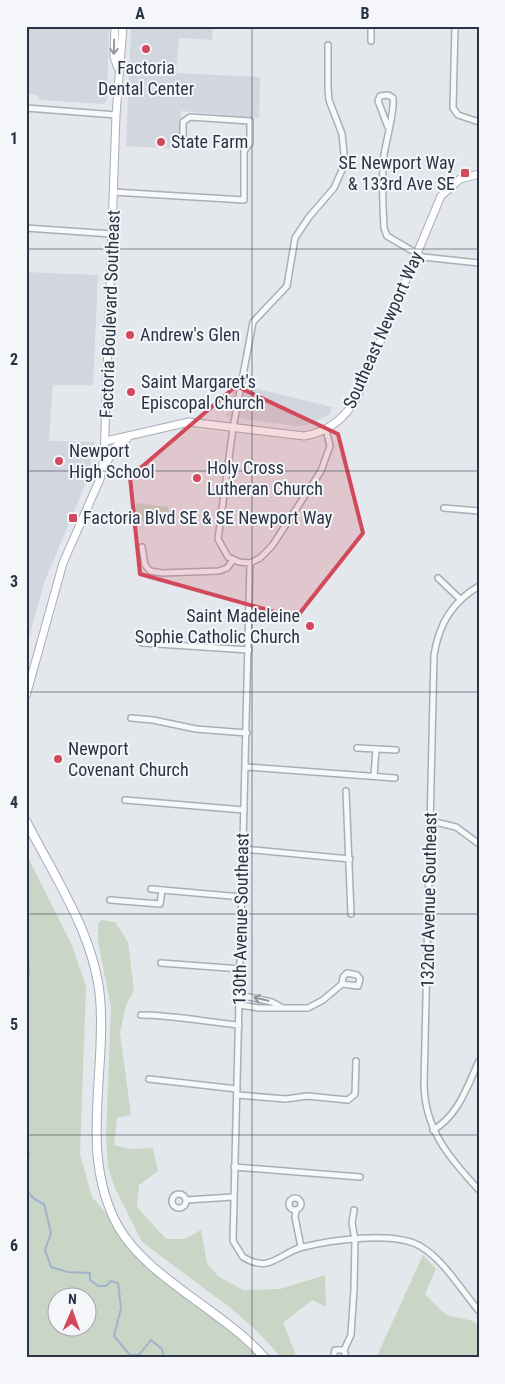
<svg xmlns="http://www.w3.org/2000/svg" width="505" height="1384" font-family="'Roboto Condensed',sans-serif">
<style>
.built{fill:#d2d6de}
.green{fill:#c9d6c5;fill-rule:evenodd}
.lines{fill:none;stroke-linecap:round;stroke-linejoin:round}
.stream{stroke:#9fb4cc;stroke-width:2}
.minor-casing{stroke:#a9aeb7;stroke-width:8}
.secondary-casing{stroke:#a9aeb7;stroke-width:9}
.primary-casing{stroke:#a3abb8;stroke-width:10}
.minor{stroke:#f7f8fa;stroke-width:5}
.secondary{stroke:#fff;stroke-width:7}
.primary{stroke:#fff;stroke-width:8}
.oneway{stroke:#959aa2}
.oneway2{stroke:#9196a0}
.marked{fill:#d1495b;fill-opacity:0.2;stroke:#d1495b;stroke-width:4;stroke-linejoin:round}
.grid{fill:none;stroke:#2b3445;stroke-width:1;stroke-opacity:0.55}
.poi-dot{fill:#d1495b;stroke:#f4f6f9;stroke-width:2}
.labels{text-anchor:middle;stroke-width:4;stroke-linejoin:round;paint-order:stroke}
.poi-label{font-size:18px;fill:#2b3445;stroke:#f4f6f9;text-anchor:start}
.street-label{font-size:18px;fill:#2b3445;stroke:#f4f6f9}
.neatline{fill:none;stroke:#2b3445;stroke-width:2}
.grid-label{font-size:16px;text-anchor:middle;font-weight:bold;fill:#2b3445}
</style>
<rect width="100%" height="100%" fill="#e4e7ec"/>
<g class="built">
<path d="M26 26H109L107 100 104 104 40 100 38 95 26 94Z"/>
<path d="M131 26H213L212 40 179 38 176 73 260 77 259 118 181 111 178 149 126 146Z"/>
<path d="M26 272 98 275 93 385H53L49 441 95 442 87 480 44 583 26 649Z"/>
<path d="M234 383 332 407 330 414 308 425 294 426 225 416 229 410Z"/>
</g>
<g class="green">
<path d="M137 503 168 507 171 524 131 521Z"/>
<path d="M26 853 71 943 86 986 80 1154 92 1197 152 1266 240 1334 259 1358H26ZM58 1296H88V1326H58Z"/>
<path d="M102 920 115 922 128 942 134 991 126 1005 120 1033 131 1115 117 1118 114 1145 129 1149 153 1148 158 1171 139 1185 137 1207 166 1239H184L201 1230 207 1263 218 1276 243 1290 280 1289 325 1275 326 1307 312 1300 283 1323 297 1358H282L256 1330 228 1306 142 1242 115 1188 108 1167 106 1135 111 1007 98 942V923Z"/>
<path d="M423 1255 436 1269 425 1294 446 1315 473 1321 479 1327V1358L377 1356Z"/>
</g>
<g class="lines">
<g class="stream">
<path d="M26 937 29 973 26 978"/>
<path d="M26 1148 29 1154 26 1169"/>
<path d="M26 1181C27 1194 32 1199 44 1204L51 1233 45 1250 51 1267 68 1272 90 1273V1280L98 1286H106L111 1281 118 1283 121 1308 114 1336 130 1355H139L151 1340 162 1349 164 1358"/>
</g>
<defs>
<g id="minor">
<path d="M455 26 453 108 458 115 479 122"/>
<path d="M371 41V26"/>
<path d="M26 108 116 115"/>
<path d="M388 127 378 101 380 96 388 95 393 98C395 110 386 141 384 155 381 179 383 204 384 228L387 236 423 257 479 263"/>
<path d="M113 192 244 200V151L250 143V121L190 117 183 122V144"/>
<path d="M26 228 112 234"/>
<path d="M444 508 479 511"/>
<path d="M142 547 145 565 150 571 162 573 219 571 227 568 233 560"/>
<path d="M250 563 233 1241 243 1257C270 1274 279 1253 303 1247 332 1240 393 1231 420 1246 444 1260 461 1290 479 1311"/>
<path d="M250 563 239 562 228 557 218 539 233 428 253 322 287 286 295 238 309 217 334 188 342 170 344 154 342 134 329 100 328 89V45"/>
<path d="M250 563 260 558 272 546 321 471 330 446 326 430"/>
<path d="M438 578 460 599"/>
<path d="M479 586C452 602 439 624 434 655L424 1085C425 1130 450 1159 479 1190"/>
<path d="M142 643 249 650"/>
<path d="M131 718 153 720 196 729 247 733"/>
<path d="M357 748 396 750"/>
<path d="M246 767 395 778"/>
<path d="M374 776 376 749"/>
<path d="M346 791 351 914"/>
<path d="M125 800 244 810"/>
<path d="M431 821 456 827 479 844"/>
<path d="M243 849 350 859"/>
<path d="M151 889 242 897"/>
<path d="M110 900 160 904 162 890"/>
<path d="M161 963 241 969"/>
<path d="M240 995 272 1002 281 1007"/>
<path d="M239 1005 259 1008H308L323 1000 342 984 358 986 360 979 357 975 347 973 343 977 342 984"/>
<path d="M141 1015C174 1015 206 1022 239 1025"/>
<path d="M149 1079 237 1089"/>
<path d="M237 1095 286 1099 307 1096 348 1100 355 1094 356 1061"/>
<path d="M433 1130C458 1116 467 1087 479 1061"/>
<path d="M234 1167 360 1177"/>
<circle cx="179" cy="1201" r="7"/>
<circle cx="295" cy="1204" r="6"/>
<path d="M186 1200 233 1197"/>
<path d="M296 1210 295 1217 301 1247"/>
<path d="M333 1358 335 1350H344"/>
<path d="M346 1358 344 1350 351 1335 354 1289 355 1240 352 1223 354 1210"/>
</g>
<g id="secondary">
<path d="M115 26 114 57 118 68"/>
<path d="M106 441 189 422 304 436C328 432 345 419 357 397L441 196 460 179 479 174"/>
<path d="M106 464 114 448 127 439"/>
<path d="M26 696 63 563 100 479 104 459 116 115 123 26"/>
</g>
<path id="primary" d="M26 821C54 876 94 934 100 997 107 1074 78 1156 119 1228 149 1279 224 1311 265 1358"/>
</defs>
<use href="#minor" class="minor-casing"/>
<use href="#secondary" class="secondary-casing"/>
<use href="#primary" class="primary-casing"/>
<use href="#minor" class="minor"/>
<use href="#secondary" class="secondary"/>
<use href="#primary" class="primary"/>
</g>
<defs><path id="oneway-shaft" d="M-6 0H5M1.5-3L5.5 0L1.5 3" fill="none" stroke-width="1.6" stroke-linecap="round" stroke-linejoin="round" transform="scale(1.25)"/></defs>
<use class="oneway" href="#oneway-shaft" transform="translate(114 47) rotate(91)"/>
<use class="oneway2" href="#oneway-shaft" transform="translate(261 999) rotate(-167)"/>
<path class="marked" d="M236 386 338 434 363 533 296 618 140 574 130 477Z"/>
<path class="grid" d="M252 26V1358M26 249H479M26 471H479M26 692H479M26 914H479M26 1135H479"/>
<g class="poi-dot">
<circle cx="146" cy="49" r="5"/>
<circle cx="161" cy="142" r="5"/>
<rect x="460" y="168" width="10" height="10" rx="2.5"/>
<circle cx="130" cy="335" r="5"/>
<circle cx="131" cy="392" r="5"/>
<circle cx="59" cy="461" r="5"/>
<circle cx="197" cy="478" r="5"/>
<rect x="68" y="513" width="10" height="10" rx="2.5"/>
<circle cx="310" cy="626" r="5"/>
<circle cx="58" cy="759" r="5"/>
</g>
<g class="labels">
<g class="poi-label">
<text x="146" y="74" text-anchor="middle">Factoria<tspan x="146" dy="21">Dental Center</tspan></text>
<text x="171" y="148">State Farm</text>
<text x="455" y="169" text-anchor="end">SE Newport Way<tspan x="455" dy="21">&amp; 133rd Ave SE</tspan></text>
<text x="140" y="341">Andrew's Glen</text>
<text x="141" y="388">Saint Margaret's<tspan x="141" dy="21">Episcopal Church</tspan></text>
<text x="69" y="457">Newport<tspan x="69" dy="21">High School</tspan></text>
<text x="207" y="474">Holy Cross<tspan x="207" dy="21">Lutheran Church</tspan></text>
<text x="83" y="524">Factoria Blvd SE &amp; SE Newport Way</text>
<text x="300" y="622" text-anchor="end">Saint Madeleine<tspan x="300" dy="21">Sophie Catholic Church</tspan></text>
<text x="68" y="755">Newport<tspan x="68" dy="21">Covenant Church</tspan></text>
</g>
<g class="street-label">
<text transform="translate(110 314) rotate(-88)" y="6">Factoria Boulevard Southeast</text>
<text transform="translate(383 330) rotate(-66)" y="6">Southeast Newport Way</text>
<text transform="translate(429 900) rotate(-89)" y="6">132nd Avenue Southeast</text>
<text transform="translate(241 919) rotate(-89)" y="6">130th Avenue Southeast</text>
</g>
</g>
<rect width="505" height="1384" fill="none" stroke="#f4f6f9" stroke-width="55"/>
<g transform="translate(72 1312) rotate(2)"><circle r="24" fill="#f4f6f9" stroke="#a4a8b1"/>
<path d="M0-4L9 19L0 12L-9 19Z" fill="#d1495b"/>
<text y="-8" font-size="14" font-weight="bold" text-anchor="middle" fill="#2b3445">N</text>
</g>
<rect x="28" y="28" width="450" height="1328" class="neatline"/>
<g class="grid-label">
<text x="140" y="19">A</text>
<text x="365" y="19">B</text>
<text x="14" y="144">1</text>
<text x="14" y="365">2</text>
<text x="14" y="587">3</text>
<text x="14" y="808">4</text>
<text x="14" y="1030">5</text>
<text x="14" y="1251">6</text>
</g>
</svg>
